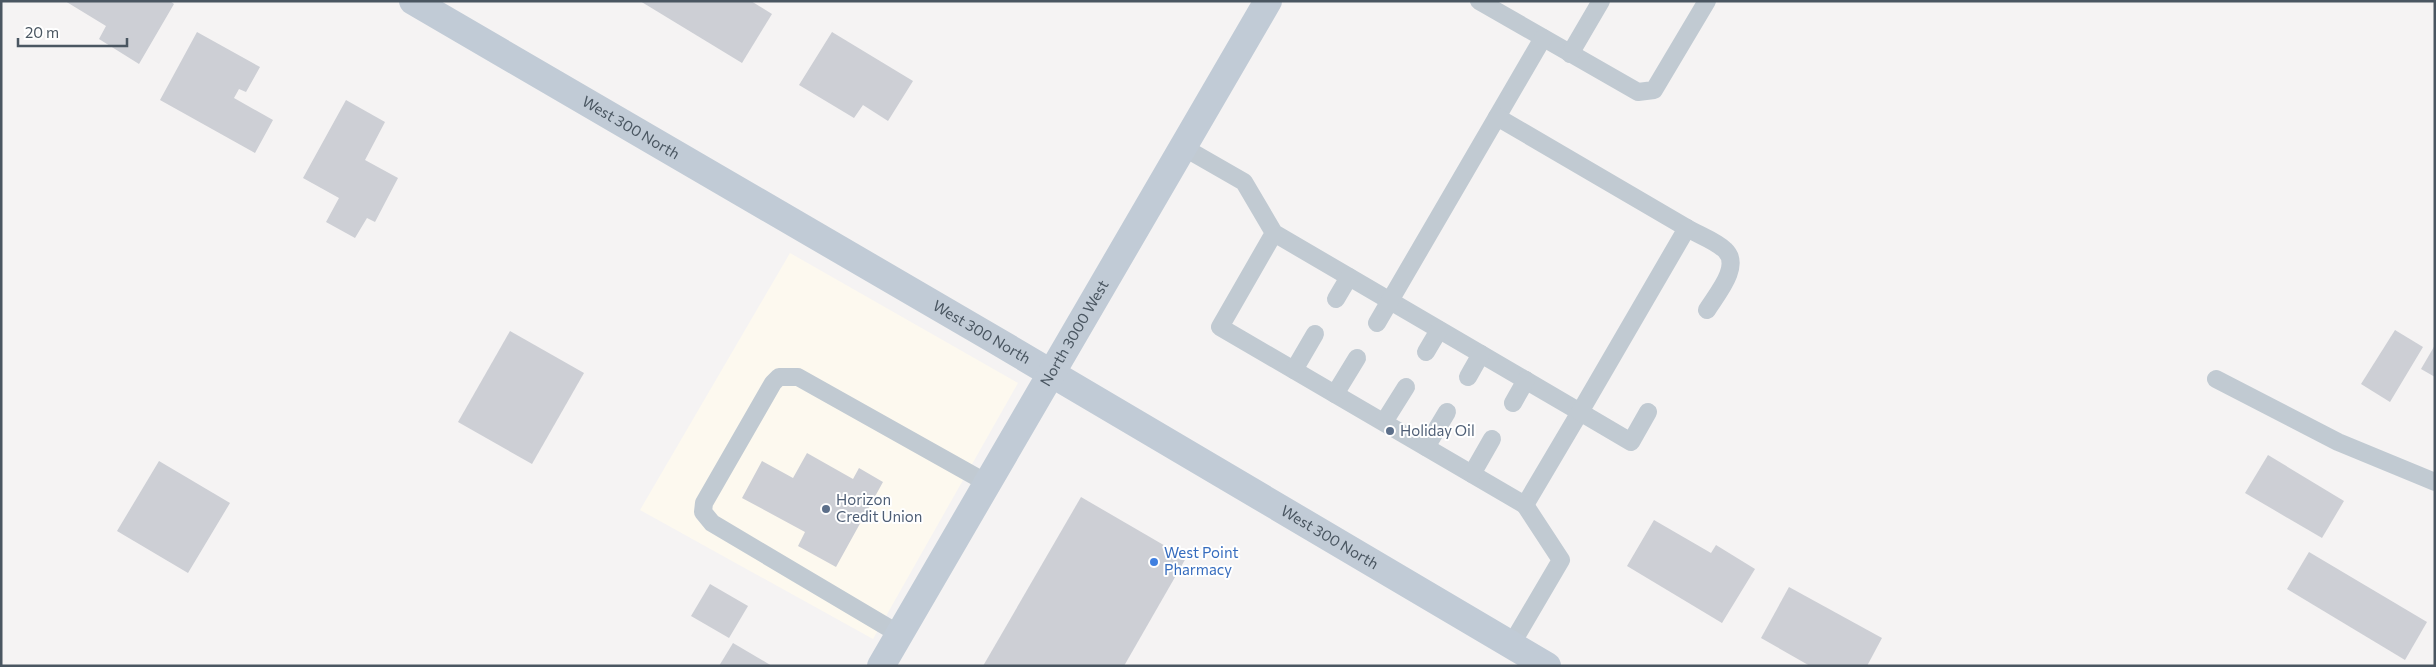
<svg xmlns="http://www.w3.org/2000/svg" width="2436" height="667" font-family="Commissioner,sans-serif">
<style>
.commercial{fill:#fdf9ef}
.building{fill:#cdcfd5}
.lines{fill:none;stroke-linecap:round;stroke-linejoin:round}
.service{stroke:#c1cad2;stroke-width:18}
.secondary{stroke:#c1cbd6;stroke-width:28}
.service-dot{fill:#5c6f8a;stroke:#fff;stroke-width:2}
.shop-dot{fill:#3f7fe0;stroke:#fff;stroke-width:2}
.labels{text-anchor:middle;stroke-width:4;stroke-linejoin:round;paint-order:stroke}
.street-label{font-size:15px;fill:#4a5661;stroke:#fff}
.service-label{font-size:15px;fill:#4e5e75;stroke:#fff;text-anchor:start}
.shop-label{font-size:15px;fill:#366cbe;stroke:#fff;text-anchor:start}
</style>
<rect width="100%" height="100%" fill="#f5f3f3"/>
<path class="commercial" d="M790 253 1018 383 873 639 640 510Z"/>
<g class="building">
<path d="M65 1H170L174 4 139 64 99 39 106 26Z"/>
<path d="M640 1H751L772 14 742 63Z"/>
<path d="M197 32 260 67 246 92 239 89 234 98 273 120 255 153 160 100Z"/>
<path d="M832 32 913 81 888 121 863 105 854 118 799 85Z"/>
<path d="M346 100 385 122 365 160 398 178 375 222 367 218 355 238 326 222 339 198 303 178Z"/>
<path d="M2395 330 2423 347 2390 402 2361 384Z"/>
<path d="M510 331 584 373 532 464 458 422Z"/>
<path d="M2435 345V377L2421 369Z"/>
<path d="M807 453 853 479 859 468 883 482 836 567 798 546 805 532 742 498 762 461 793 478Z"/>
<path d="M2268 455 2344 501 2322 538 2245 493Z"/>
<path d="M159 461 230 503 188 573 117 531Z"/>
<path d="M1081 497 1186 558 1124 666H983Z"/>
<path d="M1654 520 1711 553 1716 545 1755 569 1722 623 1627 566Z"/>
<path d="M2309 552 2427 622 2405 660 2287 589Z"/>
<path d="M710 584 748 606 729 638 691 616Z"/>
<path d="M1789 587 1882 638 1867 666H1810L1761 638Z"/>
<path d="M733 643 772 666H719Z"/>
</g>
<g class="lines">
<g class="service">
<path d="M1479 1 1638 92 1654 90 1707 1"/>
<path d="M1570 54 1601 1"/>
<path d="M1497 117 1543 38"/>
<path d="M1183 147 1244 182 1274 233 1580 412 1525 505 1220 327 1274 233"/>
<path d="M1687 228C1699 235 1716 241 1725 250 1742 266 1716 295 1707 310"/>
<path d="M1336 299 1349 277"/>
<path d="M1377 323 1497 117 1687 228 1580 412 1631 442 1648 412"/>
<path d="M1426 352 1439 330"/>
<path d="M1294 370 1315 334"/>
<path d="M1468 377 1481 354"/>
<path d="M2216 379 2338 442 2435 482"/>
<path d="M1335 394 1357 358"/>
<path d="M1513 403 1526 380"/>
<path d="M1384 422 1406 387"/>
<path d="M1426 447 1447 412"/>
<path d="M1472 474 1492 439"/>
<path d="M899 634 712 523 703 512 704 503 773 383 779 377H798L987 483"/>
<path d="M1511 645 1561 560 1525 505"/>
</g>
<g class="secondary">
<path id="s1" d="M413 1 995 340 1547 666"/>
<path id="s2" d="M881 666 1268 1"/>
</g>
</g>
<g class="service-dot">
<circle cx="1390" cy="431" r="5"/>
<circle cx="826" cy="509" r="5"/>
</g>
<circle class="shop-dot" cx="1154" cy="562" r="5"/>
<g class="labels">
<g class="street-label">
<text dy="5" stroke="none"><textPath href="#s1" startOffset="252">West 300 North</textPath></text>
<text dy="5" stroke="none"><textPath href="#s1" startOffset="658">West 300 North</textPath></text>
<text dy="5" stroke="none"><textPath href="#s2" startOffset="385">North 3000 West</textPath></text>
<text dy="5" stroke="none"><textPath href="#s1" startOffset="1062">West 300 North</textPath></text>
</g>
<g class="service-label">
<text x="1400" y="436">Holiday Oil</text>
<text x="836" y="505">Horizon<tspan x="836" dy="17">Credit Union</tspan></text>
</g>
<g class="shop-label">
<text x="1164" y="558">West Point<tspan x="1164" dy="17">Pharmacy</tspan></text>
</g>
</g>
<rect width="2436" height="667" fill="none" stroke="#4a5661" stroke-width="5"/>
<path d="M18 38v8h109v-8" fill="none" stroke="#4a5661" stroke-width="2.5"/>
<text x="25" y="38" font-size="15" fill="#4a5661" stroke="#ffffff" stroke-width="4" paint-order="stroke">20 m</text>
</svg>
